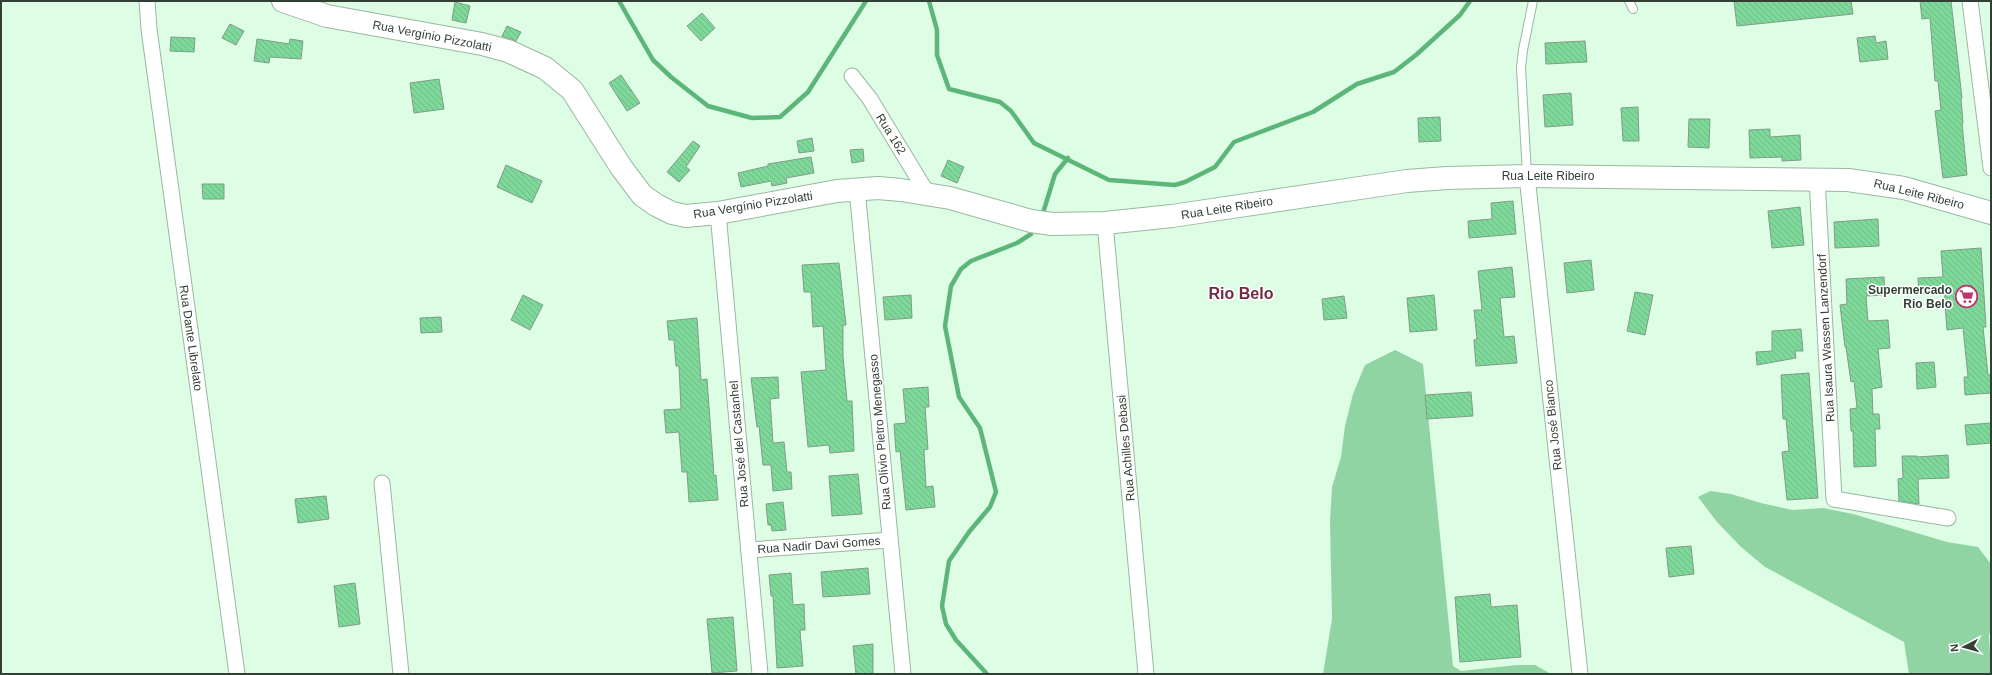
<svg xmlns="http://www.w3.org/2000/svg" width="1992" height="675" font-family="Arial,sans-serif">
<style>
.green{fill:#91d4a3}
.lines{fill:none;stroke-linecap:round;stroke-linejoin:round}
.stream{stroke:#5cb679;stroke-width:4.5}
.building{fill:url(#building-back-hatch);stroke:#7f9d86}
.lane-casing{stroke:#99b8a1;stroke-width:10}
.street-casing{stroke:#99b8a1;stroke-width:17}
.secondary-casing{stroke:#99b8a1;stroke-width:24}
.lane{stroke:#fff;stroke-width:8}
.street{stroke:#fff;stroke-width:15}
.secondary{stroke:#fff;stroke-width:22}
.labels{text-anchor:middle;stroke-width:3;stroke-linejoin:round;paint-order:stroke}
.street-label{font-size:12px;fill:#323f35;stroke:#fff}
.poi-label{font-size:12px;font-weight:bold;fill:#323f35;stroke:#fff;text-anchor:end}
.district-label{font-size:16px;font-weight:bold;fill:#702b41;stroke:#fff}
</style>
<defs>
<pattern id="building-back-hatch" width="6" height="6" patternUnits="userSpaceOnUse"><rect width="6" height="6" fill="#7ed899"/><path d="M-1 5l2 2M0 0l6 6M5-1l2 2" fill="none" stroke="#6dba84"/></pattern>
</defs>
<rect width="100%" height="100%" fill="#ddfde4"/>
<g class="green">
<path d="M1395 350 1423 364 1453 666 1461 671 1517 665H1535L1551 674H1323L1332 619 1330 521 1332 487 1341 457 1345 426 1353 394 1365 365Z"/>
<path d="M1710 491 1731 494 1761 503 1792 510 1823 508 1853 514 1947 542 1978 547 1991 564V629L1989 635 1991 674H1909L1904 642 1765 567 1741 547 1717 522 1698 497Z"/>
</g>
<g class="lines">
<g class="stream">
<path d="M619 1 653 60 671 77 708 106 752 118 780 117 808 92 866 1"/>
<path d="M929 1 937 30V55L949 89 1000 102 1011 111 1034 143 1109 180 1175 185 1185 182 1215 167 1234 142 1313 112 1357 84 1394 72 1416 55 1460 15 1470 1"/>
<path d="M1043 213 1055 174 1068 158"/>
<path d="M987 674 956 640 946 624 942 606 949 561 969 532 990 507 996 492 980 428 959 397 945 326 951 286 961 269 971 261 1017 243 1031 234"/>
</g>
</g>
<g class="building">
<path d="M1734 1H1851L1853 14 1737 26Z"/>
<path d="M1920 1H1951L1962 98 1961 99 1963 123H1962L1967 175 1943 178 1935 111 1941 110 1938 81H1935L1930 18 1922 19Z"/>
<path d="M455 2 470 6 466 23 452 20Z"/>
<path d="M702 13 715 28 701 41 687 26Z"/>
<path d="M230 24 244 31 236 45 222 38Z"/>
<path d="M507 26 521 32 516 41 502 36Z"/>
<path d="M1875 36 1876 43 1886 41 1888 59 1860 62 1857 38Z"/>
<path d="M171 37 195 38 194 52 170 51Z"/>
<path d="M257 39 289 44 290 39 303 41 301 59 270 57 269 63 254 61Z"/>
<path d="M1585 41 1587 62 1546 64 1545 43Z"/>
<path d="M621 75 640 103 627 111 609 83Z"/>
<path d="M439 79 444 109 414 113 410 83Z"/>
<path d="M1571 93 1573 125 1545 127 1543 95Z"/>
<path d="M1638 107 1639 141H1623L1621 108Z"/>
<path d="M1440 117 1441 141 1419 142 1418 118Z"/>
<path d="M1689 119H1710L1709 148 1688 147Z"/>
<path d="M1770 129V137L1800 135 1801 160 1782 161V157L1750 158 1749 130Z"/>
<path d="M812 138 814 151 799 153 797 141Z"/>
<path d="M693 141 700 146 686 167 690 170 679 182 667 172Z"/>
<path d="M863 149 864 161 852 163 850 150Z"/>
<path d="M811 157 814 173 786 178 787 183 772 186 771 181 741 187 738 173 768 166V164Z"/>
<path d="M948 160 964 167 957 183 941 176Z"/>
<path d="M506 165 542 181 532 203 497 187Z"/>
<path d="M202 184H224V199H203Z"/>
<path d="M1513 201 1516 234 1469 238 1468 221 1492 219 1491 203Z"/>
<path d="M1800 207 1804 245 1772 248 1768 211Z"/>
<path d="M1878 219 1879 246 1835 248 1834 222Z"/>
<path d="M1981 248 1986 327H1983L1988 375H1991V393L1965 395 1964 377H1968L1963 328 1947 330 1944 292 1919 294 1918 278 1943 277 1941 251Z"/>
<path d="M1591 260 1594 290 1567 293 1564 263Z"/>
<path d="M839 263 846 325H843V356L847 401H852L854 451 830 453 829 445 808 447 801 372 826 370 823 326 813 327 811 292H804L802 265Z"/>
<path d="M1512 267 1515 297 1500 298 1504 337 1514 336 1517 363 1476 366 1474 340 1477 339 1474 310H1482L1478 271Z"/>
<path d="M1884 277 1885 295 1866 296 1868 321 1888 320 1890 348 1878 349 1882 387 1872 389 1873 414H1879L1880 429H1875L1876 466 1854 467 1853 431H1851L1850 409 1857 408 1854 381 1851 382 1846 347H1845L1840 305 1847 304 1846 279Z"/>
<path d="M1635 292 1653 295 1645 335 1627 331Z"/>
<path d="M523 295 543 305 530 330 511 320Z"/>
<path d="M911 295 912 318 885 320 883 297Z"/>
<path d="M1434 295 1437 330 1410 332 1407 298Z"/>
<path d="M1344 296 1347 318 1324 320 1322 299Z"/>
<path d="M441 317 442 332 421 333 420 318Z"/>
<path d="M697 318 701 380 707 379 714 476 716 475 718 500 689 502 687 472H682L679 432 666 433 664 410 681 409 679 366H676L674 340H669L667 321Z"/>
<path d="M1801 329 1803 351H1795L1796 358 1757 365 1756 352 1772 351V331Z"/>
<path d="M1934 362 1936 387 1917 389 1916 363Z"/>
<path d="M1809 373 1818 498 1787 500 1782 452 1789 451 1786 419H1783L1781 375Z"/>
<path d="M778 377 779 398 770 399 773 443 784 442 787 472H791L792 489 773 491 771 465H763L759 426 757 427 751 378Z"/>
<path d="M928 387 929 407H925L928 449 924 450 926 487 933 486 935 507 906 510 900 451 896 452 894 424 906 423 903 389Z"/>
<path d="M1471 392 1473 416 1427 419 1425 395Z"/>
<path d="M1991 423V443L1967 445 1965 425Z"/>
<path d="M1948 455 1949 478 1918 479 1919 504 1899 501 1898 479 1903 478 1902 456H1917V457Z"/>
<path d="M858 474 862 514 832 516 829 476Z"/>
<path d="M326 496 329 519 298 523 295 499Z"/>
<path d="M783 502 786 530 772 531 771 525H768L766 504Z"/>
<path d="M1691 546 1694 574 1669 577 1666 548Z"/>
<path d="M868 568 870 594 823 597 821 572Z"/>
<path d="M791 573 793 605 804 604 805 630H800L803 666 777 668 773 596H771L769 575Z"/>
<path d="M355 583 360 624 339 627 334 586Z"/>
<path d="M1490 594 1491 607 1517 605 1521 657 1460 662 1455 597Z"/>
<path d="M733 617 737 671 712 673 707 619Z"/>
<path d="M873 644V674H856L853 646Z"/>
</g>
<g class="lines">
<defs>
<g id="lane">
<path d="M1629 1 1633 9"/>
<path d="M1527 175 1521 68 1523 50 1533 1"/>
</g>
<g id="street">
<path d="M147 1 149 29 237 674"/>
<path d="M1970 1 1991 168"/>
<path d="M852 76 870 99 927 193"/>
<path d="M1527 176 1580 674"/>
<path d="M1817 178 1834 499 1948 518"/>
<path d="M857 189 903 674"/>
<path d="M718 213 760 674"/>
<path d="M1105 223 1146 674"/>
<path d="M382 483 401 674"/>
<path d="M749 550 890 540"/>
</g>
<path id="secondary" d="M283 1 327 16 482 44 508 51 545 68 572 90 621 167 642 195 656 205 672 213 686 216 718 213 837 191 878 188 901 190 950 198 1031 221 1052 224 1105 223 1172 216 1407 181 1447 178 1527 176 1848 180 1904 188 1991 213"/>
</defs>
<use href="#lane" class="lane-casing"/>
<use href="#street" class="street-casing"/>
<use href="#secondary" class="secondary-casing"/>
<use href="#lane" class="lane"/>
<use href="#street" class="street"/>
<use href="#secondary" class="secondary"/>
</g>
<defs>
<symbol id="supermarket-ring" viewBox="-11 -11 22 22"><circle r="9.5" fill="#fff" stroke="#c03469" stroke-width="1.5"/><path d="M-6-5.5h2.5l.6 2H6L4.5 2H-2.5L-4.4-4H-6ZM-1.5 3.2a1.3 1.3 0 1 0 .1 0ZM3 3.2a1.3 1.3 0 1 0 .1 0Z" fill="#c03469"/></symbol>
</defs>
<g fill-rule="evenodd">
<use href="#supermarket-ring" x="1954" y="284" width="25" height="25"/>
</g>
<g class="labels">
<g class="street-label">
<text transform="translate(432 36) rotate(11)" y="4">Rua Vergínio Pizzolatti</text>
<text transform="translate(891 134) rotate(58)" y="4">Rua 162</text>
<text x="1548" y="180">Rua Leite Ribeiro</text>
<text transform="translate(1919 194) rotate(14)" y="4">Rua Leite Ribeiro</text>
<text transform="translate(753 205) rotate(-9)" y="4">Rua Vergínio Pizzolatti</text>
<text transform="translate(1227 208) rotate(-9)" y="4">Rua Leite Ribeiro</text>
<text transform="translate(191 338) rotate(82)" y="4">Rua Dante Librelato</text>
<text transform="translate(1826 338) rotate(-93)" y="4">Rua Isaura Wassen Lanzendorf</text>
<text transform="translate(1553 425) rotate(-96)" y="4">Rua José Bianco</text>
<text transform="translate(880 432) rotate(-95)" y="4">Rua Olívio Pietro Menegasso</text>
<text transform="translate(739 444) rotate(-95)" y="4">Rua José del Castanhel</text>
<text transform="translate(1126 448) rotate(-95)" y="4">Rua Achilles Debasi</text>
<text transform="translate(819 545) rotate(-4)" y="4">Rua Nadir Davi Gomes</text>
</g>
<g class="poi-label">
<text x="1952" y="294">Supermercado<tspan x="1952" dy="14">Rio Belo</tspan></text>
</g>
<g class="district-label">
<text x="1241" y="299">Rio Belo</text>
</g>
</g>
<rect width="1992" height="675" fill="none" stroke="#323f35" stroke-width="4"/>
<g transform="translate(1964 647) rotate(264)" stroke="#ffffff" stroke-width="3" paint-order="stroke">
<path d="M0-3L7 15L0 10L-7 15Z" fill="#323f35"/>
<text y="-6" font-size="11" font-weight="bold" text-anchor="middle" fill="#323f35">N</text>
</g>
</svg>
